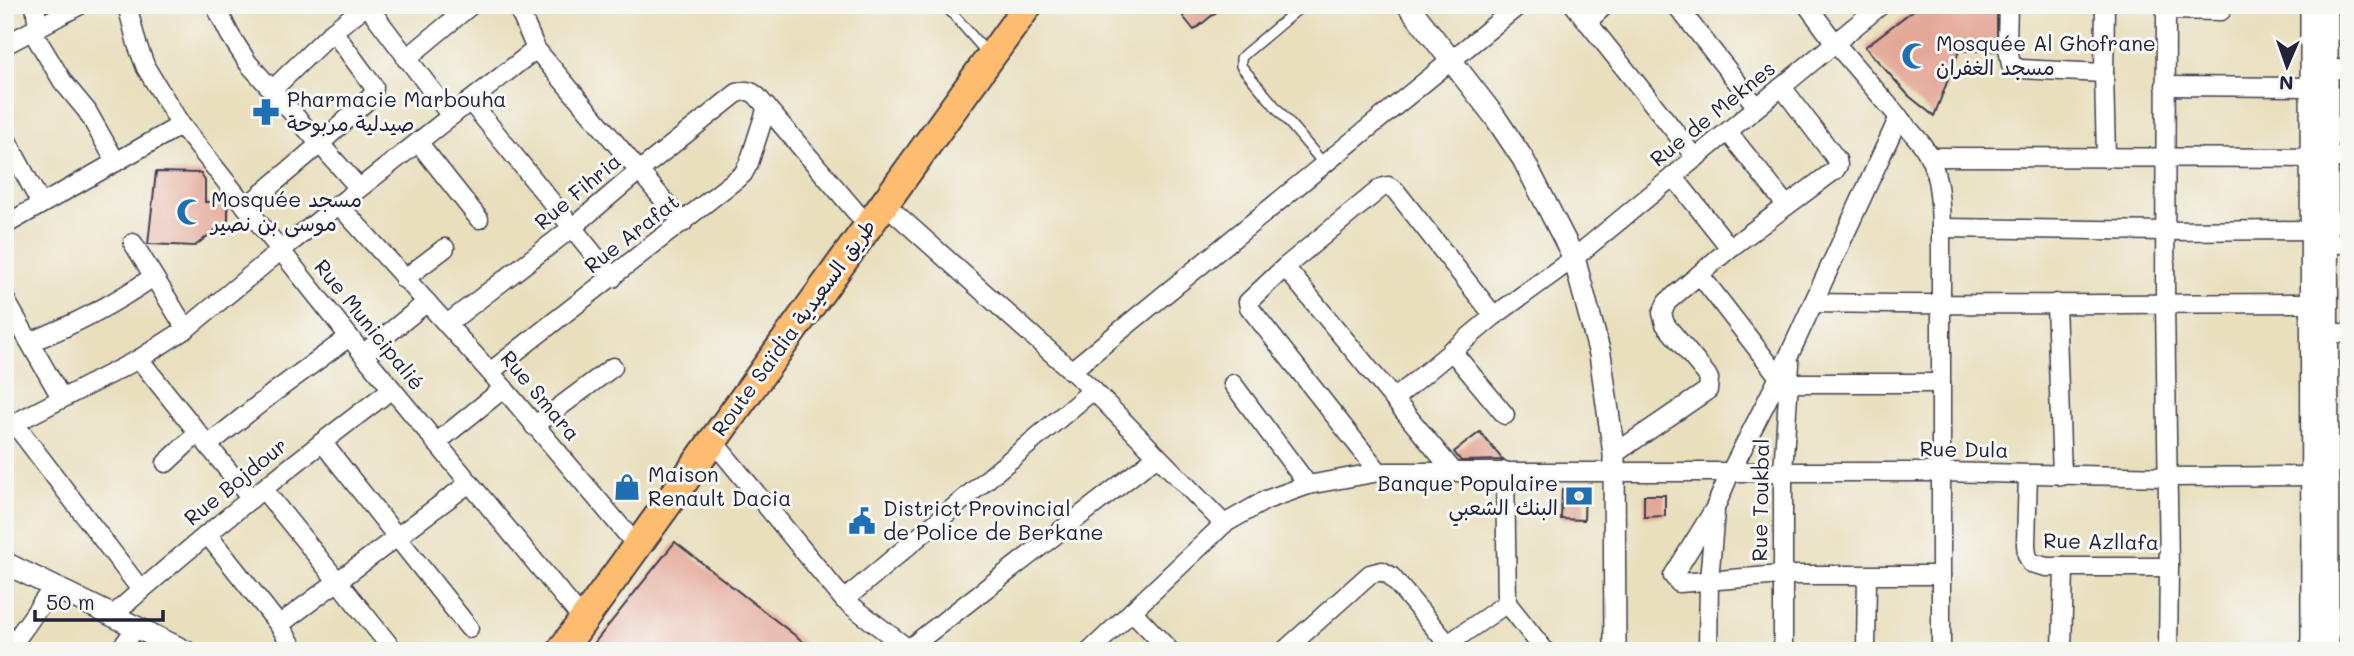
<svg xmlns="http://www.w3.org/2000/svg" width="2354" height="656" font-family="Mali,'Playpen Sans Arabic',sans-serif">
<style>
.building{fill:#e4a898}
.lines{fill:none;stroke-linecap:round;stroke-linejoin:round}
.service-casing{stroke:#403e4e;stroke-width:12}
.minor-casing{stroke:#403e4e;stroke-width:21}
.tertiary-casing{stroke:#403e4e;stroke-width:24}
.trunk-casing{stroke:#403e4e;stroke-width:32}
.service{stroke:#fff;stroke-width:9}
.minor{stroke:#fff;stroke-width:18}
.tertiary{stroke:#fff;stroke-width:21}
.trunk{stroke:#fdbc6f;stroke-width:28}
.labels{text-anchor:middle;stroke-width:6;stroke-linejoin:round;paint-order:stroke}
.poi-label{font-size:21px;fill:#22223b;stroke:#f6f6f2;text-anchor:start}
.street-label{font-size:21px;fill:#22223b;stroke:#f6f6f2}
</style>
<rect width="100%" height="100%" fill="#f6f6f2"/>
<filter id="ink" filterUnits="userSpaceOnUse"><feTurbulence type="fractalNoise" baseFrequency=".0143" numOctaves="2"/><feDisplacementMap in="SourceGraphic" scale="14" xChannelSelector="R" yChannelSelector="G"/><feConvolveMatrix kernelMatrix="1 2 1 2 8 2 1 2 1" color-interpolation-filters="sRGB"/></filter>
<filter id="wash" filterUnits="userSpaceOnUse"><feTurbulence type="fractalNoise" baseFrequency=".00686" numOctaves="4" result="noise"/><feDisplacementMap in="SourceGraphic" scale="28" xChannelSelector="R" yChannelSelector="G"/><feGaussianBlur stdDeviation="1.57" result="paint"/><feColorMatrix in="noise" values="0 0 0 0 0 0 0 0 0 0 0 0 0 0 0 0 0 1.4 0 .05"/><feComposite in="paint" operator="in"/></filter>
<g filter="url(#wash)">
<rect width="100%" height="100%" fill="#e9dfbd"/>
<g id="blocks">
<g class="building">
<path d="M1174 5H1225L1194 30Z"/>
<path d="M1920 5H1997V51H1959L1934 116 1909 96 1865 47Z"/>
<path d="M156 172 201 173 205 181V202H228V220L195 246 148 244Z"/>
<path d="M1480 432 1503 460 1461 461 1454 452Z"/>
<path d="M1562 489 1585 490 1584 520 1561 519Z"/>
<path d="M1644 495H1665V516L1644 517Z"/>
<path d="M675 542 815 651H588Z"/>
</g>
</g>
</g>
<g filter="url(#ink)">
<use href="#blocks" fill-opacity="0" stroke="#403e4e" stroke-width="2"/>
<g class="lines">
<defs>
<g id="service">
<path d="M945 5 987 53"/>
<path d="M1303 5 1246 53 1241 58V66L1324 164"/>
</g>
<g id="minor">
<path d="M35 5 38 28"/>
<path d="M127 5 137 44 146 68 181 125 363 354 583 620"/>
<path d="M215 5 230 35 248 63 359 188"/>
<path d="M367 5 451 116"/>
<path d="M517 5 536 49 683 223"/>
<path d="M1574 5 1696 158"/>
<path d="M1676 5 1757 107"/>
<path d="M1807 5 1835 43 1921 143C1940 169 1940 198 1941 228V651"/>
<path d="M2008 5 2007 42 2011 65 2021 69 2104 73"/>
<path d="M2105 5 2104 73 2106 158"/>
<path d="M2166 5 2165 303 2169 567 2168 651"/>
<path d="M2166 10 2221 11"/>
<path d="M1587 22 1605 5"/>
<path d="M32 31 63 82 87 111 116 162"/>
<path d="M5 45 80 5"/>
<path d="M406 59 471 5"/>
<path d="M2327 69H2349"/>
<path d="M2165 86 2311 87"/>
<path d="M273 89 333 31 367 5"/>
<path d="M470 101 613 278"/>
<path d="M1899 117 1779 377 1730 473 1715 508 1673 576 1679 583 1782 575H1941"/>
<path d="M1728 132 1786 205"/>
<path d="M5 137 41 204"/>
<path d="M418 142 479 219"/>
<path d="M1931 157 2349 158"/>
<path d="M1673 176 1730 248"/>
<path d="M884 203 1093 390 1224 524"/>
<path d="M338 204 490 372 637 546"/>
<path d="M246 207 321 143 373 95 374 87 333 31"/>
<path d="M5 225 181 125"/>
<path d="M1941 228 2165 231 2311 230"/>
<path d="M133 243 186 329"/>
<path d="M2327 245 2349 243"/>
<path d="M1285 267 1453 471"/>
<path d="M1700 275 1779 377"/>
<path d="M404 279 445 248"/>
<path d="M5 299 62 399"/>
<path d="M1813 303C1983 306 2154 303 2324 303"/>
<path d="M2056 303 2062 476"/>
<path d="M447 324 573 227 639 171 737 93C746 90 750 90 757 96L868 226"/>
<path d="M2328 332 2349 334"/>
<path d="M30 342C74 325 114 304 153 277"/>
<path d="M1451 350 1505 415"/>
<path d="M363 354 427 302"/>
<path d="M139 359 251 499"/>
<path d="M1071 371 1519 5"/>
<path d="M490 372 743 174 749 163 767 107"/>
<path d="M1789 383H1941"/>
<path d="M1233 384 1308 485"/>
<path d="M1394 399 1494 316 1574 258 1881 5"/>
<path d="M14 423 141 590"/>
<path d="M534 426 613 367"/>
<path d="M5 428 139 359 186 329 280 251 536 49"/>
<path d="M713 441 844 600 911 651"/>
<path d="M322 442 469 628"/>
<path d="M436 443 504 388"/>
<path d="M208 445 273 393 349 337"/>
<path d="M1614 454 1708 390 1709 379 1707 375 1665 324 1662 313 1667 302 1730 248 1835 170 1838 165 1837 160 1782 87"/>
<path d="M166 463 198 433"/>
<path d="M1505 471 1507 603 1545 651"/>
<path d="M1379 472 1249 307 1248 302 1285 267 1381 188 1388 186 1395 190 1494 316"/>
<path d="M2028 474 2026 544 2027 555 2031 563 2047 567H2169"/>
<path d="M263 489 394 651"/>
<path d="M207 534 279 625 296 651"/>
<path d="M844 600 1093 390"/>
<path d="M1132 611 1170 651"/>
<path d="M112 616C202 536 296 461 392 389"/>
<path d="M279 625 468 484"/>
<path d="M1448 644 1507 603"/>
<path d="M908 649 1156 457"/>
<path d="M8 651 54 586"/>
<path d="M119 651 136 628"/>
<path d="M1090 651 1224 524 1266 500 1308 485 1379 472H1941L2168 477 2312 476"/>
<path d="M1284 651 1370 574 1382 571 1391 576 1448 644 1449 651"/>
<path d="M1708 651 1709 580 1715 512"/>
<path d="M1783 651V472L1790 364"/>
<path d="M1866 651 1867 576"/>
<path d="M2062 651 2064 567"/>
</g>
<g id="tertiary">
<path d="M1408 5 1495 117 1523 159 1574 258 1600 354 1614 454 1615 651"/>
<path d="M2311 5 2312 651"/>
<path d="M2327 5 2328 651"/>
<path d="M5 563 185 651"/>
</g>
<path id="trunk" d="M561 651 1028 5"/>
</defs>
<use href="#service" class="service-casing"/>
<use href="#minor" class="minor-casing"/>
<use href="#tertiary" class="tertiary-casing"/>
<use href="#trunk" class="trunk-casing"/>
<use href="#service" class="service"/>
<use href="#minor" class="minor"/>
<use href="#tertiary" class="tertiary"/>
<use href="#trunk" class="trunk"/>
</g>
</g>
<defs>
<symbol id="mosque-bare" viewBox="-9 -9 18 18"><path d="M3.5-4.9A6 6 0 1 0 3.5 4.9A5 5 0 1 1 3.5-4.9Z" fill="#1f6fb2" stroke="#f6f6f2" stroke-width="2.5" paint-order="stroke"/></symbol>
<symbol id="pharmacy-bare" viewBox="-9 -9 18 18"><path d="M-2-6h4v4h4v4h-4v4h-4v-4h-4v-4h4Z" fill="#1f6fb2" stroke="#f6f6f2" stroke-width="2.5" paint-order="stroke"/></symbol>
<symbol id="shop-bare" viewBox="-9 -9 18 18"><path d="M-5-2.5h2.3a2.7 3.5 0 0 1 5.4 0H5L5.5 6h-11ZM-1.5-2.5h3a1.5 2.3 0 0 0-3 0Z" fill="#1f6fb2" stroke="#f6f6f2" stroke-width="2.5" paint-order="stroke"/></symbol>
<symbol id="bank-bare" viewBox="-9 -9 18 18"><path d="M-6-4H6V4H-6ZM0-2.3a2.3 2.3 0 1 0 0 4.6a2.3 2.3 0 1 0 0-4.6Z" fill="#1f6fb2" stroke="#f6f6f2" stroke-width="2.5" paint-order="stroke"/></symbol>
<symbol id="civic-bare" viewBox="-9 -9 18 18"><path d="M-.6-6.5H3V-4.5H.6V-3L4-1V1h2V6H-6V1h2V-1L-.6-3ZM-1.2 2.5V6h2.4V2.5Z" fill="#1f6fb2" stroke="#f6f6f2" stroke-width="2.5" paint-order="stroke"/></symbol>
</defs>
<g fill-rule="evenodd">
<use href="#mosque-bare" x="1896" y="37" width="38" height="38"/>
<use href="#pharmacy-bare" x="247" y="93" width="38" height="38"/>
<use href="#mosque-bare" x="171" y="193" width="38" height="38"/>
<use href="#shop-bare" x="608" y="468" width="38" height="38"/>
<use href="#bank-bare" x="1560" y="477" width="38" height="38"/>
<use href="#civic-bare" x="843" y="502" width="38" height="38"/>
</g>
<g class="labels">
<g class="poi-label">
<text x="1936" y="51">Mosquée Al Ghofrane<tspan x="1936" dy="24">مسجد الغفران</tspan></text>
<text x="287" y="107">Pharmacie Marbouha<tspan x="287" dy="24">صيدلية مربوحة</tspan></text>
<text x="211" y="207">Mosquée مسجد<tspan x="211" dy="24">موسى بن نصير</tspan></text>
<text x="648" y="482">Maison<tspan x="648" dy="24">Renault Dacia</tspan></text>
<text x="1558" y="491" text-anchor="end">Banque Populaire<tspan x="1558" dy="24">البنك الشعبي</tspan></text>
<text x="883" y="516">District Provincial<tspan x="883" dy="24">de Police de Berkane</tspan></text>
</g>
<g class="street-label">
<text transform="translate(1713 114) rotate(-39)" y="7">Rue de Meknes</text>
<text transform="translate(578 192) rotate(-40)" y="7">Rue Fihria</text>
<text transform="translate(632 234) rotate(-38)" y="7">Rue Arafat</text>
<text transform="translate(369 325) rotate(51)" y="7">Rue Municipalié</text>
<text transform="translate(794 328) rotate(-54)" y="7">Route Saïdia طريق السعيدية</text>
<text transform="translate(540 396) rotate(50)" y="7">Rue Smara</text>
<text transform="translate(1964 450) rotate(1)" y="7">Rue Dula</text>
<text transform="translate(236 482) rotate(-39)" y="7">Rue Bojdour</text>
<text transform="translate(1761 500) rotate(-89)" y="7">Rue Toukbal</text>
<text transform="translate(2101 542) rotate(1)" y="7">Rue Azllafa</text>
</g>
</g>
<rect width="2354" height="656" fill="none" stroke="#f6f6f2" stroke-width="28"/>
<g transform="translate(2287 66) rotate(182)" stroke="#f6f6f2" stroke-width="5" paint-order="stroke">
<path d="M0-5L12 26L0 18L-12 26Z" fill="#22223b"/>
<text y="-10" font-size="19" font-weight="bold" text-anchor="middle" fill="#22223b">N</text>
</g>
<path d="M35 610v10h128v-10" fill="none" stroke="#22223b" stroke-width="3.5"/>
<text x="46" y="610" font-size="21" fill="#22223b" stroke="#f6f6f2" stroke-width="5" paint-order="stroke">50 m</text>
</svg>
